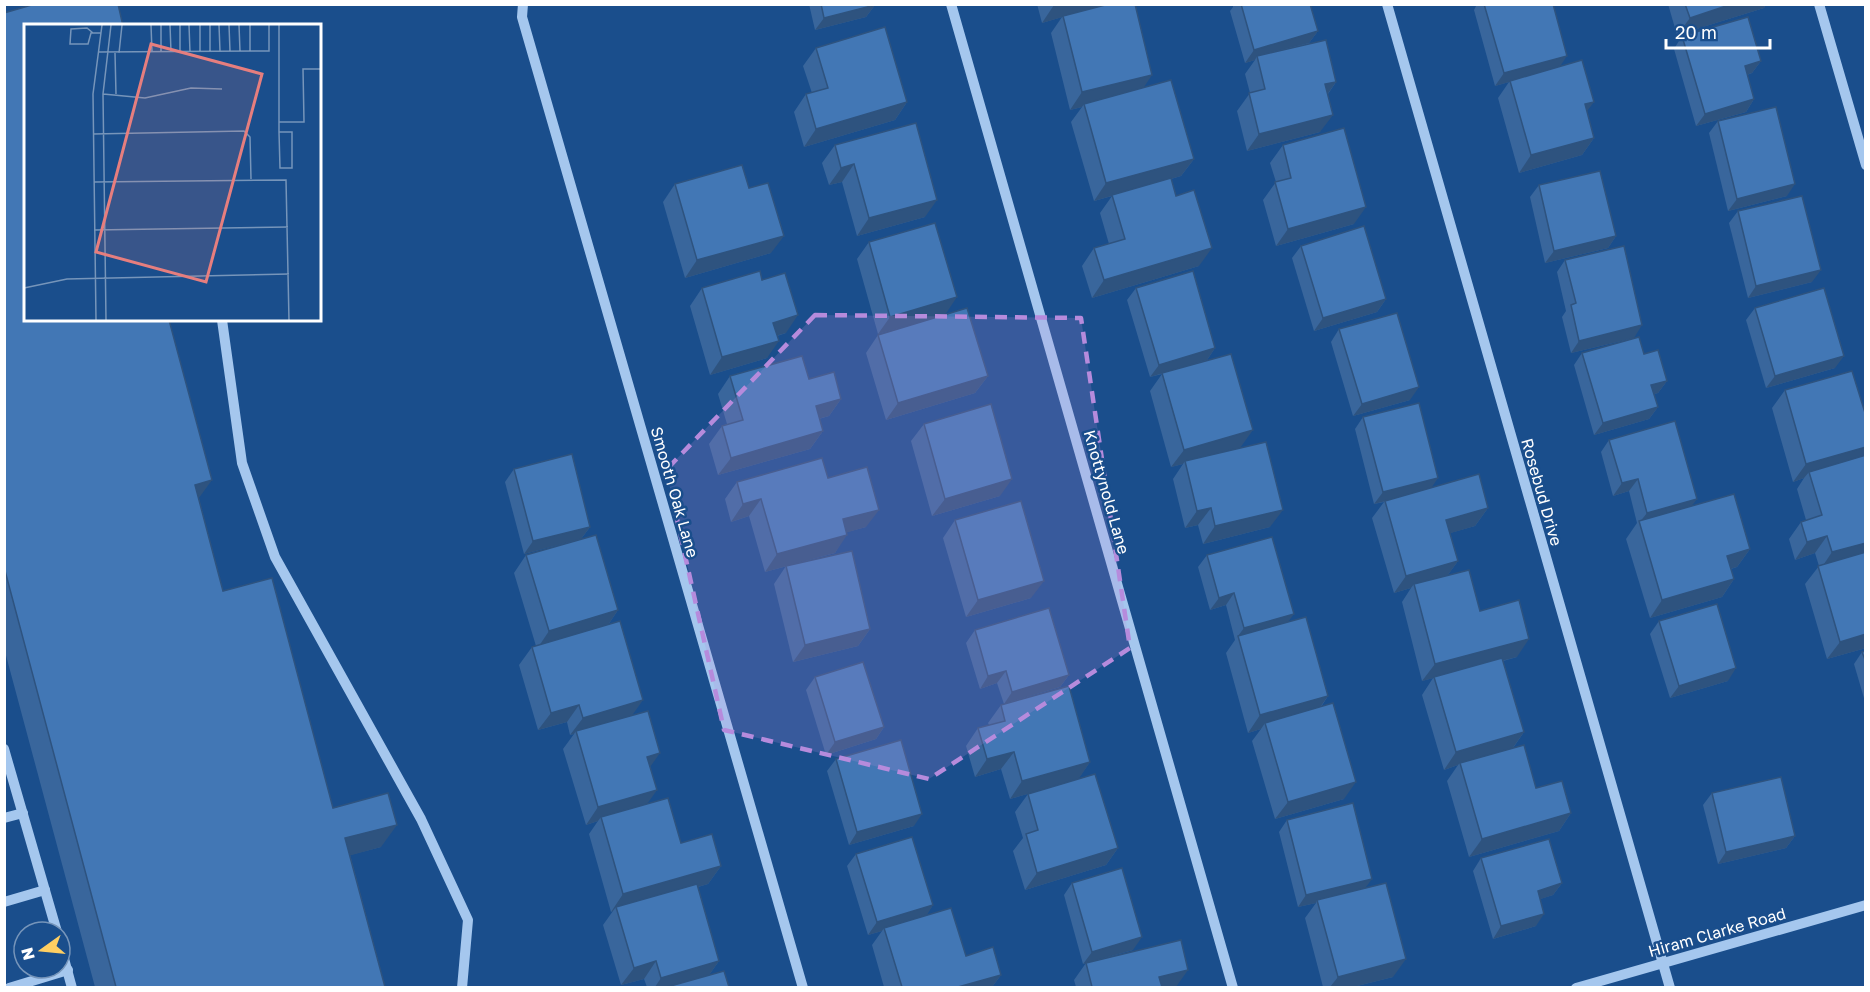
<svg xmlns="http://www.w3.org/2000/svg" width="1870" height="992" font-family="'Golos Text',sans-serif">
<style>
.lines{fill:none;stroke-linecap:round;stroke-linejoin:round}
.minor{stroke:#a5c7ee;stroke-width:10}
.wall{fill:#39669c}
.shaded-wall{fill:#2e537f}
.building{fill:#4277b5;stroke:#2e537f;stroke-width:1.5}
.marked{fill:#b68bdc;fill-opacity:0.2;stroke:#b68bdc;stroke-width:4.5;stroke-dasharray:12 8;stroke-linejoin:round}
.labels{text-anchor:middle;stroke-width:5;stroke-linejoin:round;paint-order:stroke}
.street-label{font-size:16px;fill:#fff;stroke:#1a4e8c}
.inset-road{fill:none;stroke:#7695ba;stroke-width:1.5}
.view{fill:#e67e7e;fill-opacity:0.15;stroke:#e67e7e;stroke-width:3}
.inset-edge{fill:none;stroke:#fff;stroke-width:3}
</style>
<rect width="100%" height="100%" fill="#1a4e8c"/>
<g class="lines">
<g class="minor">
<path d="M523 4 522 17 803 988"/>
<path d="M951 4 1233 988"/>
<path d="M1387 4 1670 988"/>
<path d="M1819 4 1866 165"/>
<path d="M222 320 242 463 275 557 421 819 468 920 462 988"/>
<path d="M4 749 57 932"/>
<path d="M4 818 23 813"/>
<path d="M4 902 45 890"/>
<path d="M60 944 72 988"/>
<path d="M9 988 68 970"/>
<path d="M1576 988 1866 905"/>
</g>
</g>
<g class="wall">
<path d="M809 4H875V5L866 17 815 30Z"/>
<path d="M1037 4H1107L1094 8 1143 88 1194 159 1181 176 1171 179 1199 266 1092 298 1082 266 1094 248 1109 244 1100 213 1112 196 1094 201 1071 122 1082 107 1070 110 1051 33 1062 17 1042 23Z"/>
<path d="M1233 4H1310L1318 31 1309 43 1336 82 1328 94 1320 132 1247 151 1237 111 1250 93 1245 74 1255 60 1245 63 1230 11 1233 7Z"/>
<path d="M1477 4H1553L1560 67 1587 111 1594 138 1582 155 1519 173 1498 98 1509 82 1495 86 1474 10Z"/>
<path d="M1668 4H1766L1764 8 1677 35Z"/>
<path d="M4 13 26 26V320L199 499 223 591 333 808 381 847 350 855 385 987H95L4 648Z"/>
<path d="M1682 36 1761 61 1752 73 1747 75 1754 99 1746 112 1696 126 1674 49Z"/>
<path d="M816 48 907 102 895 120 804 147 794 112 806 94 812 93 803 66Z"/>
<path d="M1718 121 1787 196 1728 211 1709 133Z"/>
<path d="M835 145 925 217 857 236 842 182 829 185 822 163Z"/>
<path d="M1283 145 1354 224 1276 246 1263 200 1276 182 1270 163Z"/>
<path d="M675 184 749 188 771 253 685 278 663 202Z"/>
<path d="M1539 185 1616 236 1608 248 1545 263 1530 197Z"/>
<path d="M1738 211 1812 282 1748 298 1729 223Z"/>
<path d="M869 242 945 315 988 376 975 393 886 420 866 353 878 335 940 316 878 334 857 259Z"/>
<path d="M1301 246 1386 299 1377 312 1314 331 1292 258Z"/>
<path d="M1565 260 1634 338 1571 353 1562 317 1566 311 1557 272Z"/>
<path d="M762 280 786 333 777 336 767 358 710 375 690 306 702 288Z"/>
<path d="M1136 288 1215 348 1207 360 1270 527 1203 544 1198 525 1185 528 1173 479 1183 464 1171 467 1150 391 1162 374 1150 377 1127 300Z"/>
<path d="M1755 308 1835 368 1766 388 1746 320Z"/>
<path d="M1339 329 1410 400 1353 416 1331 342Z"/>
<path d="M1582 353 1644 354 1667 381 1658 393 1654 394 1658 407 1649 419 1594 435 1574 365Z"/>
<path d="M730 376 809 379 841 399 829 416 819 419 823 431 810 449 718 475 709 444 722 426 727 424 718 394Z"/>
<path d="M1785 390 1866 648 1827 659 1805 584 1819 566 1815 553 1795 560 1789 539 1801 522 1806 520 1797 489 1804 478 1793 482 1772 408Z"/>
<path d="M1363 417 1431 488 1488 508 1475 526 1450 533 1458 561 1447 576 1480 611 1517 657 1503 661 1524 732 1513 748 1536 788 1571 813 1559 831 1469 857 1447 781 1458 765 1444 770 1422 695 1433 678 1422 681 1402 602 1411 588 1394 593 1372 518 1384 502 1374 504 1355 429Z"/>
<path d="M924 424 1000 496 932 516 911 441Z"/>
<path d="M1609 440 1692 506 1750 549 1737 567 1731 569 1734 579 1722 597 1650 618 1626 539 1637 523 1629 491 1613 496 1601 452Z"/>
<path d="M514 469 590 527 581 539 524 554 505 482Z"/>
<path d="M828 478 866 527 847 532 835 553 765 572 749 516 731 522 725 499 737 482Z"/>
<path d="M955 520 1031 598 966 617 943 538Z"/>
<path d="M526 555 618 610 608 625 632 715 650 767 647 804 681 843 721 866 708 884 698 887 719 961 709 975 729 987H647L644 979 621 985 603 925 613 911 611 912 589 834 598 821 586 825 563 749 574 734 570 735 567 722 538 730 519 665 532 647 536 646 514 573Z"/>
<path d="M1207 555 1288 622 1328 696 1321 707 1344 799 1275 819 1252 741 1261 729 1248 733 1226 653 1235 640 1226 605 1210 610 1198 567Z"/>
<path d="M786 566 870 629 858 646 793 662 774 584Z"/>
<path d="M1659 621 1728 681 1670 698 1650 634Z"/>
<path d="M975 630 1069 675 1060 687 1004 704 997 683 980 689 966 643Z"/>
<path d="M1866 651V705L1854 664 1862 652Z"/>
<path d="M815 677 884 727 876 739 826 755 806 690Z"/>
<path d="M1001 705 1090 762 1078 779 1118 848 1106 865 1025 890 1013 851 1023 838 1015 812 1028 794 1048 788 1010 799 1001 769 975 777 966 746 978 728 989 725 988 723Z"/>
<path d="M836 759 914 826 849 845 827 771Z"/>
<path d="M1712 793 1795 836 1786 848 1718 864 1703 805Z"/>
<path d="M1287 820 1365 888 1393 977 1353 987H1323L1305 918 1316 903 1298 907 1279 832Z"/>
<path d="M856 854 933 905 926 915 966 956 1001 975 992 987H884L872 945 882 931 868 935 847 866Z"/>
<path d="M1481 858 1562 883 1553 895 1540 899 1536 926 1493 939 1473 871Z"/>
<path d="M1072 883 1133 950 1091 962 1176 987H1076L1074 980 1086 963 1083 964 1064 895Z"/>
</g>
<g class="shaded-wall">
<path d="M1057 4H1107L1042 23 1054 5Z"/>
<path d="M1732 4H1766L1764 8 1677 35 1690 18Z"/>
<path d="M875 5 866 17 815 30 824 18Z"/>
<path d="M1318 31 1309 43 1257 56 1255 60 1245 63 1254 50Z"/>
<path d="M1567 56 1559 68 1495 86 1504 73Z"/>
<path d="M1761 61 1752 73 1736 78 1745 66Z"/>
<path d="M1152 75 1140 93 1084 104 1082 107 1070 110 1082 92Z"/>
<path d="M1336 82 1324 99 1325 84Z"/>
<path d="M1754 99 1746 112 1696 126 1705 114Z"/>
<path d="M907 102 895 120 804 147 816 129Z"/>
<path d="M1594 102 1581 119 1585 104Z"/>
<path d="M1333 115 1320 132 1247 151 1259 134Z"/>
<path d="M1594 138 1582 155 1519 173 1531 155Z"/>
<path d="M1194 159 1181 176 1094 201 1106 183Z"/>
<path d="M854 164 842 182 829 185 841 168Z"/>
<path d="M1795 184 1787 196 1728 211 1737 199Z"/>
<path d="M937 200 925 217 857 236 869 218Z"/>
<path d="M1366 207 1354 224 1276 246 1288 229Z"/>
<path d="M784 236 771 253 685 278 697 260Z"/>
<path d="M1616 236 1608 248 1545 263 1554 251Z"/>
<path d="M1212 248 1199 266 1092 298 1104 280Z"/>
<path d="M1821 270 1812 282 1748 298 1756 286Z"/>
<path d="M957 297 945 315 878 334 890 317Z"/>
<path d="M1386 299 1377 312 1314 331 1323 318Z"/>
<path d="M798 315 786 333 761 340 773 323Z"/>
<path d="M1642 325 1634 338 1571 353 1579 341Z"/>
<path d="M779 341 767 358 710 375 722 357Z"/>
<path d="M1215 348 1207 360 1150 377 1159 365Z"/>
<path d="M1844 356 1835 368 1766 388 1775 376Z"/>
<path d="M988 376 975 393 886 420 898 403Z"/>
<path d="M1667 381 1658 393 1643 397 1651 385Z"/>
<path d="M1419 387 1410 400 1353 416 1362 404Z"/>
<path d="M841 399 829 416 803 423 816 406Z"/>
<path d="M1658 407 1649 419 1594 435 1603 423Z"/>
<path d="M1253 430 1240 448 1185 461 1183 464 1171 467 1184 450Z"/>
<path d="M823 431 810 449 718 475 731 458Z"/>
<path d="M1866 447V456L1809 472 1804 478 1793 482 1806 464Z"/>
<path d="M1438 478 1430 490 1374 504 1383 492Z"/>
<path d="M1012 479 1000 496 932 516 945 499Z"/>
<path d="M1638 479 1629 491 1613 496 1622 483Z"/>
<path d="M212 480 196 502 195 485Z"/>
<path d="M761 499 749 516 731 522 743 504Z"/>
<path d="M1697 499 1688 511 1639 523 1647 513Z"/>
<path d="M1211 508 1198 525 1185 528 1197 511Z"/>
<path d="M1488 508 1475 526 1434 538 1446 520Z"/>
<path d="M879 510 866 527 831 537 843 519Z"/>
<path d="M1283 510 1270 527 1203 544 1215 526Z"/>
<path d="M590 527 581 539 524 554 533 541Z"/>
<path d="M847 535 835 553 765 572 777 554Z"/>
<path d="M1827 536 1815 553 1795 560 1807 542Z"/>
<path d="M1866 543V557L1820 570 1832 552Z"/>
<path d="M1750 549 1737 567 1715 573 1727 556Z"/>
<path d="M1458 561 1445 579 1414 584 1411 588 1394 593 1406 576Z"/>
<path d="M1734 579 1722 597 1650 618 1662 600Z"/>
<path d="M1044 581 1031 598 966 617 978 600Z"/>
<path d="M1234 593 1226 605 1210 610 1219 598Z"/>
<path d="M618 610 606 628 537 649 549 631Z"/>
<path d="M1294 614 1285 626 1238 636 1235 640 1244 628Z"/>
<path d="M870 629 858 646 793 662 805 645Z"/>
<path d="M1866 634V648L1827 659 1840 642Z"/>
<path d="M1529 639 1517 657 1422 681 1435 664Z"/>
<path d="M1736 668 1728 681 1670 698 1679 686Z"/>
<path d="M1006 671 997 683 980 689 988 676Z"/>
<path d="M1069 675 1060 687 1004 704 1012 692Z"/>
<path d="M1328 696 1316 713 1265 723 1261 729 1248 733 1260 715Z"/>
<path d="M643 700 631 717 576 731 574 734 570 735 583 718Z"/>
<path d="M579 705 567 722 538 730 551 713Z"/>
<path d="M884 727 876 739 826 755 835 742Z"/>
<path d="M1524 732 1512 749 1460 763 1458 765 1444 770 1456 752Z"/>
<path d="M1014 752 1001 769 975 777 987 759Z"/>
<path d="M660 753 648 770 647 757Z"/>
<path d="M1090 762 1078 780 1010 799 1022 781Z"/>
<path d="M1356 782 1344 799 1275 819 1288 802Z"/>
<path d="M657 790 645 807 601 817 598 821 586 825 598 807Z"/>
<path d="M1571 813 1559 831 1469 857 1482 839Z"/>
<path d="M922 814 914 826 849 845 857 832Z"/>
<path d="M397 825 381 847 330 861 345 838Z"/>
<path d="M1795 836 1786 848 1718 864 1726 852Z"/>
<path d="M1118 848 1106 865 1025 890 1037 873Z"/>
<path d="M721 866 708 884 617 910 616 907 613 911 611 912 623 894Z"/>
<path d="M1372 879 1363 891 1317 900 1316 903 1298 907 1306 895Z"/>
<path d="M1562 883 1553 895 1529 903 1538 891Z"/>
<path d="M933 905 925 918 884 928 882 931 868 935 877 922Z"/>
<path d="M1544 914 1536 926 1493 939 1501 926Z"/>
<path d="M1142 937 1133 950 1083 964 1092 952Z"/>
<path d="M1406 959 1393 977 1353 987H1330L1338 977Z"/>
<path d="M656 961 644 979 621 985 634 968Z"/>
<path d="M719 961 707 978 676 987H655L661 978Z"/>
<path d="M1188 970 1176 987H1152L1159 977Z"/>
<path d="M1001 975 992 987H958Z"/>
</g>
<g class="building">
<path d="M35 4H118L123 26H26V320H169L212 480 195 485 223 591 272 578 333 808 388 793 397 825 345 838 385 987H116L4 567V13Z"/>
<path d="M821 4H875V5L824 18Z"/>
<path d="M1109 4H1135L1152 75 1082 92 1063 16Z"/>
<path d="M1241 4H1310L1318 31 1254 50Z"/>
<path d="M1484 4H1553L1567 56 1504 73Z"/>
<path d="M1685 4H1732L1690 18Z"/>
<path d="M1748 17 1761 61 1745 66 1754 99 1705 114 1682 36Z"/>
<path d="M885 27 907 102 816 129 806 94 828 88 816 48Z"/>
<path d="M1326 40 1336 82 1325 84 1333 115 1259 134 1249 93 1265 89 1257 56Z"/>
<path d="M1582 60 1594 102 1585 104 1594 138 1531 155 1510 81Z"/>
<path d="M1171 80 1194 159 1106 183 1084 104Z"/>
<path d="M1776 107 1795 184 1737 199 1718 121Z"/>
<path d="M916 123 937 200 869 218 854 164 841 168 835 145Z"/>
<path d="M1344 128 1366 207 1288 229 1275 182 1291 178 1283 145Z"/>
<path d="M742 165 749 188 768 183 784 236 697 260 675 184Z"/>
<path d="M1600 171 1616 236 1554 251 1539 185Z"/>
<path d="M1171 178 1176 196 1194 190 1212 248 1104 280 1094 248 1125 239 1112 195Z"/>
<path d="M1802 196 1821 270 1756 286 1738 211Z"/>
<path d="M935 223 957 297 890 317 869 242Z"/>
<path d="M1364 226 1386 299 1323 318 1301 246Z"/>
<path d="M1624 246 1642 325 1579 341 1571 305 1576 303 1565 260Z"/>
<path d="M760 271 762 280 785 273 798 315 773 323 779 341 722 357 702 288Z"/>
<path d="M1193 271 1215 348 1159 365 1136 288Z"/>
<path d="M1824 288 1844 356 1775 376 1755 308Z"/>
<path d="M967 308 988 376 898 403 878 335Z"/>
<path d="M1397 313 1419 387 1362 404 1339 329Z"/>
<path d="M1639 337 1644 354 1658 350 1667 381 1651 385 1658 407 1603 423 1582 353Z"/>
<path d="M1231 354 1253 430 1184 450 1162 373Z"/>
<path d="M802 356 809 379 834 372 841 399 816 406 823 431 731 458 722 426 743 420 730 376Z"/>
<path d="M1852 371 1866 416V447L1806 464 1785 390Z"/>
<path d="M1419 403 1438 478 1383 492 1363 417Z"/>
<path d="M991 404 1012 479 945 499 924 424Z"/>
<path d="M1675 421 1697 499 1647 513 1638 479 1622 483 1609 440Z"/>
<path d="M1266 442 1283 510 1215 526 1211 508 1197 511 1185 461Z"/>
<path d="M572 454 590 527 533 541 514 469Z"/>
<path d="M1866 455V543L1832 552 1827 536 1807 542 1801 522 1822 515 1809 472Z"/>
<path d="M822 458 828 478 867 467 879 510 843 519 847 535 777 554 761 499 743 504 737 482Z"/>
<path d="M1479 474 1488 508 1446 520 1458 561 1406 576 1385 501Z"/>
<path d="M1734 494 1750 549 1727 556 1734 579 1662 600 1639 521Z"/>
<path d="M1021 501 1044 581 978 600 955 520Z"/>
<path d="M596 535 618 610 549 631 526 555Z"/>
<path d="M1272 537 1294 614 1244 628 1234 593 1219 598 1207 555Z"/>
<path d="M852 551 870 629 805 645 786 566Z"/>
<path d="M1866 552V634L1840 642 1818 566Z"/>
<path d="M1469 570 1480 611 1519 600 1529 639 1435 664 1414 584Z"/>
<path d="M1717 604 1736 668 1679 686 1659 621Z"/>
<path d="M1049 608 1069 675 1012 692 1006 671 988 676 975 630Z"/>
<path d="M1306 617 1328 696 1260 715 1238 636Z"/>
<path d="M620 621 643 700 583 718 579 705 551 713 532 647Z"/>
<path d="M1866 651V662L1862 652Z"/>
<path d="M1502 658 1524 732 1456 752 1434 677Z"/>
<path d="M863 662 884 727 835 742 815 677Z"/>
<path d="M1069 686 1090 762 1022 781 1014 752 987 759 978 728 1005 721 1001 705Z"/>
<path d="M1333 703 1356 782 1288 802 1265 723Z"/>
<path d="M648 711 660 753 647 757 657 790 598 807 576 731Z"/>
<path d="M901 740 922 814 857 832 836 759Z"/>
<path d="M1524 745 1536 788 1562 781 1571 813 1482 839 1460 763Z"/>
<path d="M1095 774 1118 848 1037 873 1026 834 1038 830 1028 794Z"/>
<path d="M1781 777 1795 836 1726 852 1712 793Z"/>
<path d="M668 798 681 843 712 834 721 866 623 894 601 817Z"/>
<path d="M1353 803 1372 879 1306 895 1287 820Z"/>
<path d="M912 837 933 905 877 922 856 854Z"/>
<path d="M1549 839 1562 883 1538 891 1544 914 1501 926 1481 858Z"/>
<path d="M1122 868 1142 937 1092 952 1072 883Z"/>
<path d="M1386 883 1406 959 1338 977 1317 900Z"/>
<path d="M697 884 719 961 661 978 656 961 634 968 616 907Z"/>
<path d="M951 908 966 956 993 947 1001 975 958 987H902L884 928Z"/>
<path d="M1181 940 1188 970 1159 977 1162 987H1092L1086 963Z"/>
<path d="M724 971 729 987H667Z"/>
</g>
<path class="marked" d="M815 315 1081 318 1130 648 929 779 724 730 666 470Z"/>
<g class="labels">
<g class="street-label">
<text transform="translate(675 492) rotate(74)" y="6">Smooth Oak Lane</text>
<text transform="translate(1107 492) rotate(74)" y="6">Knottynold Lane</text>
<text transform="translate(1542 492) rotate(74)" y="6">Rosebud Drive</text>
<text transform="translate(1717 932) rotate(-16)" y="6">Hiram Clarke Road</text>
</g>
</g>
<g transform="translate(24 24)">
<rect width="297" height="297" fill="#1a4e8c"/>
<path class="inset-road" d="M127 1 128 28M137 1V28M146 1 147 28M156 1V28M165 1 166 28M176 1V28M186 1V27M195 1 196 27M205 1 206 27M215 1 216 27M226 1V27M255 1V108L256 144H268V108H255M69 9 63 4 47 5 46 20H64L67 9H77M74 28 245 27V1M91 29 92 70M95 29 98 1M79 70 121 74 167 64 198 65M255 98H280L279 45H297M69 110 220 107 226 113 227 155M70 158 262 156 265 296M70 206 264 203M0 264 43 255 265 250M72 296 69 70 78 1M82 296 79 70 87 1"/>
<path class="view" d="M127 20 238 50 182 258 72 228Z"/>
<rect width="297" height="297" class="inset-edge"/>
</g>
<rect width="1870" height="992" fill="none" stroke="#ffffff" stroke-width="12"/>
<g transform="translate(42 950) rotate(255)"><circle r="28" fill="#1a4e8c" stroke="#7695ba" stroke-width="1.5"/>
<path d="M0-4.5L10 22L0 15L-10 22Z" fill="#ffcf62"/>
<text y="-9" font-size="16" font-weight="bold" text-anchor="middle" fill="#ffffff">N</text>
</g>
<path d="M1666 39v9h104v-9" fill="none" stroke="#ffffff" stroke-width="3"/>
<text x="1675" y="39" font-size="18" fill="#ffffff" stroke="#1a4e8c" stroke-width="4.5" paint-order="stroke">20 m</text>
</svg>
